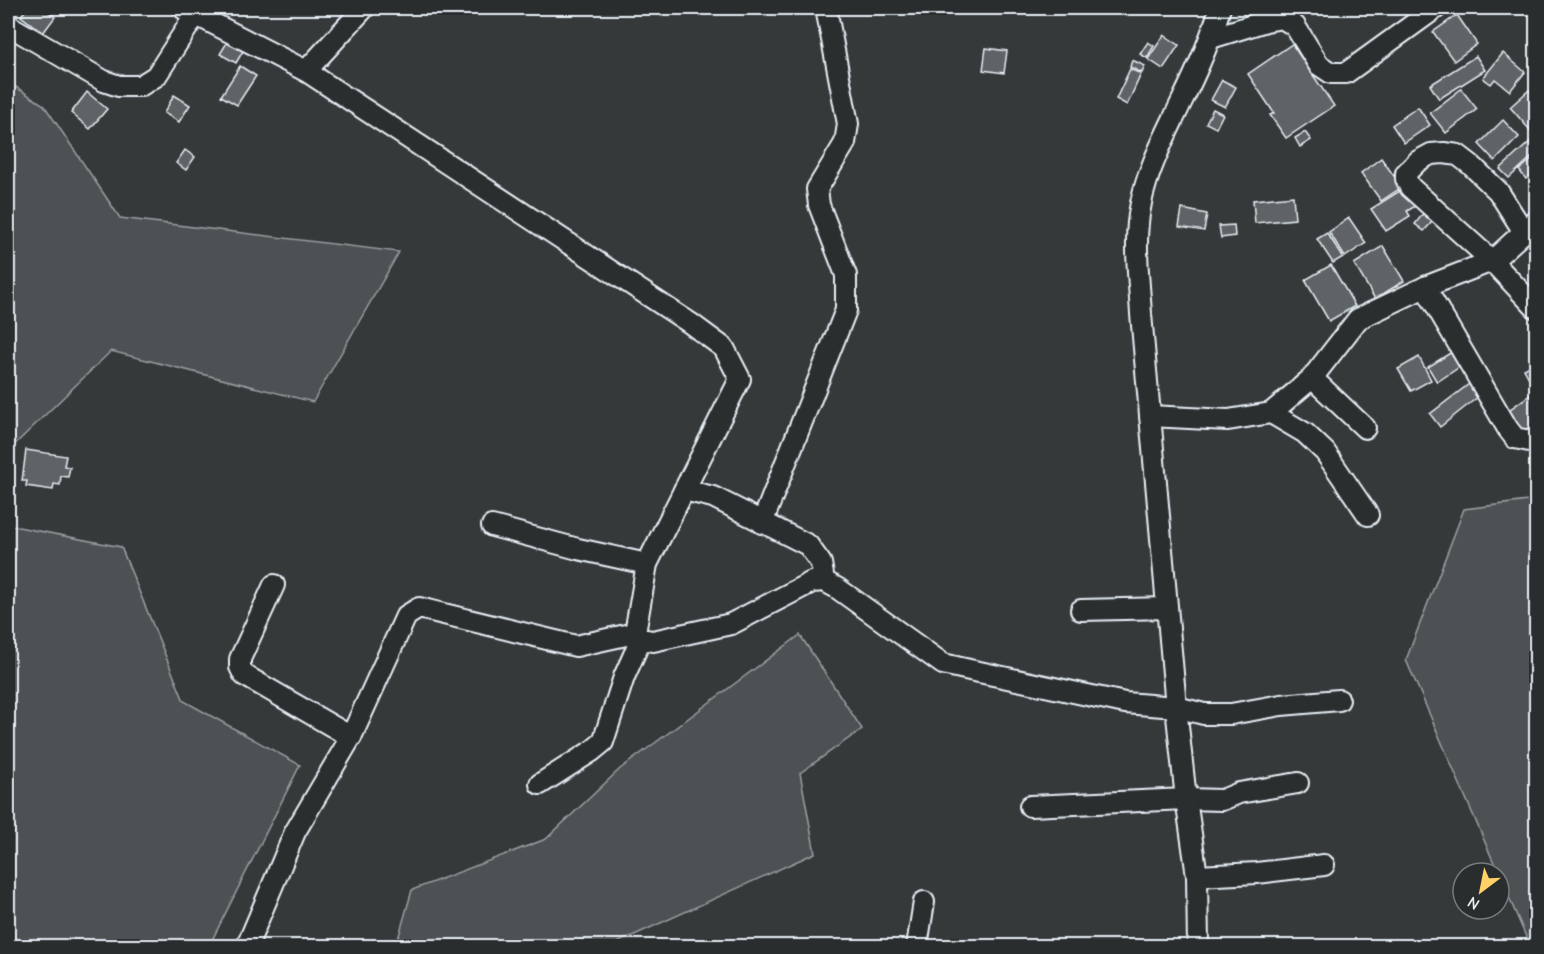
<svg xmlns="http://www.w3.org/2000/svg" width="1544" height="954" font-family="'Comic Neue',sans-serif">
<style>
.green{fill:#4d5152;stroke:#9aa1a5;stroke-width:1.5}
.building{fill:#5f6365;stroke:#e8f1f8;stroke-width:1.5}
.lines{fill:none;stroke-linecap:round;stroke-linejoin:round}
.minor-casing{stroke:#e8f1f8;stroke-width:24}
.minor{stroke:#2a2d2e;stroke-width:20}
</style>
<rect width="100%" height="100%" fill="#35393a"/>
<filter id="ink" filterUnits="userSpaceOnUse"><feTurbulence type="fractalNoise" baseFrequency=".0167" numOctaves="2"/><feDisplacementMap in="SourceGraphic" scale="12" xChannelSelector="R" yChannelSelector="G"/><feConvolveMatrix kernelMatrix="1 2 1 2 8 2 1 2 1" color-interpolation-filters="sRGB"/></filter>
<g filter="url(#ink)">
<g class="green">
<path d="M8 82 44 105 120 218 399 252 313 402 111 351 8 451Z"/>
<path d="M1536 500V946H1530L1406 660 1464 509Z"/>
<path d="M8 525 121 547 184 701 300 765 209 946H8Z"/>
<path d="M800 635 862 729 800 773 815 853 610 946H396L412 890 546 839 620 769Z"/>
</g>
<g class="building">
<path d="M27 8H43L55 17 43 33 21 16Z"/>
<path d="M1457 15 1477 44 1454 61 1433 32Z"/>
<path d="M1164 35 1179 45 1163 69 1148 59Z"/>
<path d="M231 36 246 46 236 63 220 54Z"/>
<path d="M1148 42 1154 46 1147 58 1140 54Z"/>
<path d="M1292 44 1334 106 1286 138 1270 115 1274 113 1248 74Z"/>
<path d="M986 48 1007 51 1004 73 983 70Z"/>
<path d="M1503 53 1525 72 1510 91 1495 79 1491 84 1483 78Z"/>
<path d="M1476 56 1485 70 1439 99 1430 85Z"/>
<path d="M1132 60 1145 66 1142 73 1130 67Z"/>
<path d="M240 66 256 76 237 105 221 96Z"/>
<path d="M1130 69 1141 74 1127 105 1116 99Z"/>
<path d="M1222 80 1236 87 1225 107 1211 100Z"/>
<path d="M1461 89 1477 109 1446 133 1430 113Z"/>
<path d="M1529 90 1536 98V137L1510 107Z"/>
<path d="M87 92 107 109 90 129 71 113Z"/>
<path d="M174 95 190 105 179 122 164 113Z"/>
<path d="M1418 107 1430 125 1404 143 1392 125Z"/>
<path d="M1213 109 1223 114 1216 128 1206 123Z"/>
<path d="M1503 120 1519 137 1495 161 1479 144Z"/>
<path d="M1305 132 1311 140 1300 147 1295 138Z"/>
<path d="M1534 138 1536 141V153L1509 178 1500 169Z"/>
<path d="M185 150 195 157 186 170 176 163Z"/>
<path d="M1535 157 1536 159V171L1526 179 1519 170Z"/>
<path d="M1381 158 1402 187 1381 201 1361 173Z"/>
<path d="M1406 187 1417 205 1407 211 1410 216 1386 231 1371 209Z"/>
<path d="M1293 196 1295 219 1255 223 1253 200Z"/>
<path d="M1429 206 1439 214 1424 231 1415 224Z"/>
<path d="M1182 209 1207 214 1204 231 1179 227Z"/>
<path d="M1349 218 1366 243 1345 257 1329 232Z"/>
<path d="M1234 225 1235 236 1221 238 1219 226Z"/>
<path d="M1327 233 1343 257 1333 263 1317 239Z"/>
<path d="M1383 246 1404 281 1375 299 1354 264Z"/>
<path d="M1331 265 1355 306 1329 321 1305 280Z"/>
<path d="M1458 348 1467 362 1437 382 1428 367Z"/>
<path d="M1419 357 1431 380 1411 391 1398 369Z"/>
<path d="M1536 363V377L1530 380 1524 369Z"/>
<path d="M1473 381 1483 393 1440 427 1430 414Z"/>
<path d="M1534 392 1536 395V422L1520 433 1506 412Z"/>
<path d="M26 450 66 456 64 466 70 467 68 477 61 476 60 485 54 484 53 490 26 486 27 481H22Z"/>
</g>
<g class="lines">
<defs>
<g id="minor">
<path d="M183 8 306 71 690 323 724 348 740 379 647 564 635 633 641 639 653 641 731 624 812 582 824 581 837 588 943 664 965 669 1125 703 1176 707 1204 714H1231L1281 705 1339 700"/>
<path d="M8 25 104 81 119 86H140L156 76 196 14"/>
<path d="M1211 38 1266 21 1282 18 1295 26 1319 65 1331 73H1346L1436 8"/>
<path d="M306 71 364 8"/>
<path d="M1524 232 1498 191 1471 165 1458 155 1444 153 1431 154 1418 161 1406 173V179L1410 187 1492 261 1536 308"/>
<path d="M1425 287 1508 429 1515 438 1534 442 1536 440"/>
<path d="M1312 378 1365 428"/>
<path d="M1271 413 1305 433 1325 452 1368 515"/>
<path d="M1150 416 1228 420 1271 413 1312 378 1358 319 1425 287 1492 261 1536 221"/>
<path d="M684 490 713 497 808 545 821 563 824 581"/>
<path d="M762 523 846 310V275L819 205 817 189 845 143 848 124 826 8"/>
<path d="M492 526 578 549 647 564"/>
<path d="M274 585 240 659V667L244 675 351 737"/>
<path d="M1081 610 1167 608"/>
<path d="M540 784 592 751 603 742 624 677 641 639"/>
<path d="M1030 806 1186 799 1222 800 1239 793 1298 783"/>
<path d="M1197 876 1257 873 1324 865"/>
<path d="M247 946 295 832 351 737 406 616 419 608 576 646 635 633"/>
<path d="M917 946 924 902"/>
<path d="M1198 946 1197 876 1186 799 1176 707 1141 314C1139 278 1133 240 1141 203 1148 168 1165 137 1180 105 1196 73 1210 42 1220 8"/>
</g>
</defs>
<use href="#minor" class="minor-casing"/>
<use href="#minor" class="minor"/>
</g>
</g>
<rect width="1544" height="954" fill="none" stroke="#2a2d2e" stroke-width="30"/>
<rect x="15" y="15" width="1514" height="924" fill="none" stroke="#e8f1f8" stroke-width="2" filter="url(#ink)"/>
<g transform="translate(1481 891) rotate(212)"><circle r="28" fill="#2a2d2e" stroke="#767b7f" stroke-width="1.5"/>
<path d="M0-4.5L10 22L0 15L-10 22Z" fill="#ffd166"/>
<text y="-9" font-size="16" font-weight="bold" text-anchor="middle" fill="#e8f1f8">N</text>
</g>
</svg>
